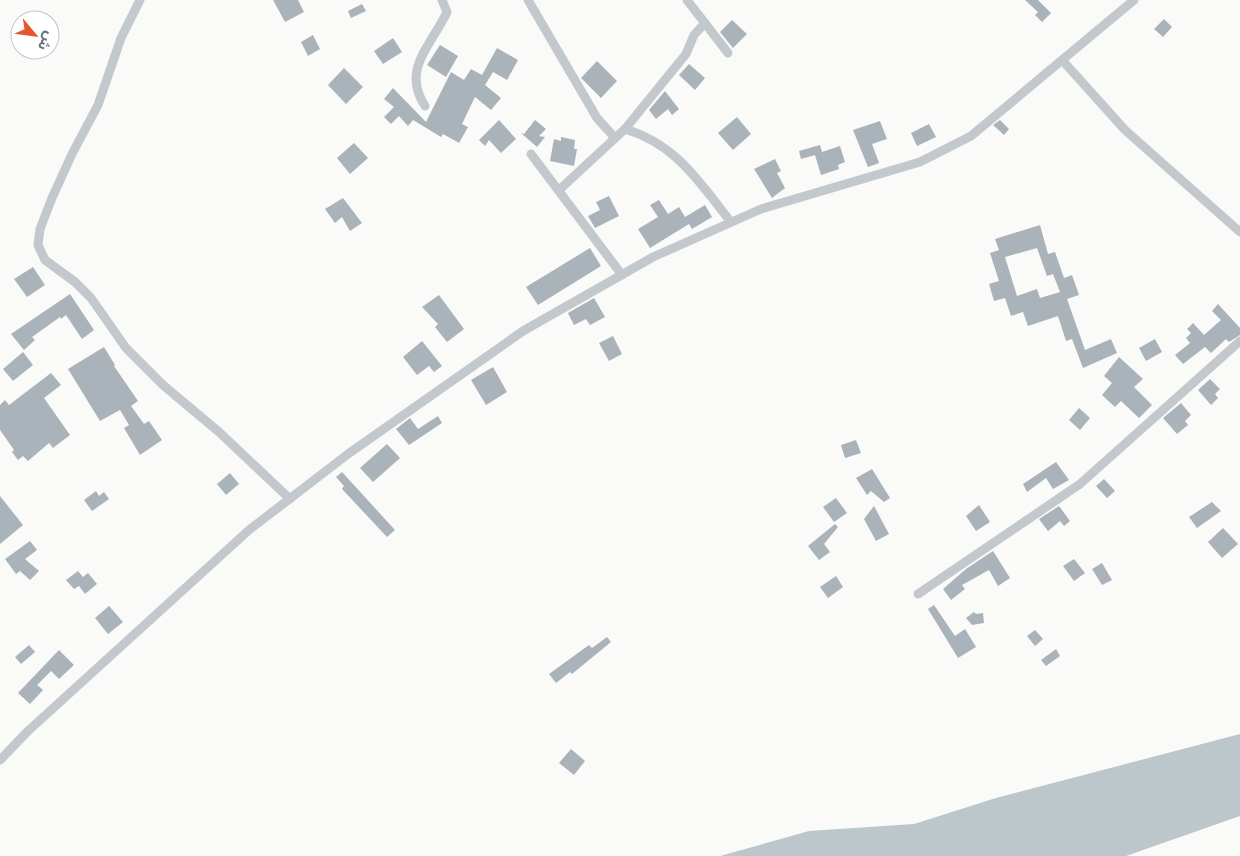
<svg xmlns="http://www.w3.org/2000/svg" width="1240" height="856" font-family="Mulish,'Noto Sans Arabic',sans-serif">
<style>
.water{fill:#bbc7cb}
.building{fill:#aab3b9;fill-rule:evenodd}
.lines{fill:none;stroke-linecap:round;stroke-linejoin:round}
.street{stroke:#c3c8cc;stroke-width:9}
</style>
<rect width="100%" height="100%" fill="#fafaf8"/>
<path class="water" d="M1240 734V816L1126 856H720L809 831 914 824 996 798Z"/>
<g class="building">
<path d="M273 0H298L304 12 285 22Z"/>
<path d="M1025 0H1038L1051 13 1042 22 1035 15 1038 12Z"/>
<path d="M362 4 366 11 351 18 348 11Z"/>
<path d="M1164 19 1172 27 1163 37 1154 29Z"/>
<path d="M732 20 747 34 733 48 720 32Z"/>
<path d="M313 35 320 49 308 56 301 42Z"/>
<path d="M393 38 402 52 383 64 374 51Z"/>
<path d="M440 45 458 56 446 77 427 65Z"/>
<path d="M497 48 518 60 507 80 493 72 485 85 501 98 491 110 475 97 462 124 468 127 459 143 443 134 441 137 413 120 408 126 399 116 391 124 384 117 394 107 384 99 393 88 426 122 451 72 464 80 471 69 482 75Z"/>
<path d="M597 61 617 81 601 98 581 78Z"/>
<path d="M689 64 705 78 695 90 679 75Z"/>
<path d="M344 68 363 87 346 104 328 85Z"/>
<path d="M665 91 679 109 672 115 668 109 656 119 649 110Z"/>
<path d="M737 117 751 134 733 150 718 133Z"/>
<path d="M499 120 516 139 501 153 489 140 485 146 479 140Z"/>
<path d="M535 120 546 129 539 136 545 137 537 147 521 133 524 134Z"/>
<path d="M1000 120 1009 129 1004 135 993 125Z"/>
<path d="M880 121 887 139 872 144 879 163 868 167 853 130Z"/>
<path d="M929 124 936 137 917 146 911 133Z"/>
<path d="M561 137 575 140 574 149H577L574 166 550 161 554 139 561 141Z"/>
<path d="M354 143 368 158 350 174 337 158Z"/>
<path d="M820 145 822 152 840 146 845 162 838 165 839 169 821 175 815 155 801 159 799 151Z"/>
<path d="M775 159 781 171 777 173 785 188 772 198 754 169Z"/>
<path d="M609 196 619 216 595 228 588 216 600 210 596 202Z"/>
<path d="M343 198 362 223 350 231 342 217 335 223 325 209Z"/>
<path d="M659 200 668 214 679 207 685 217 705 205 712 217 692 229 689 224 650 248 638 229 658 217 650 205Z"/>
<path d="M1040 225 1048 254 1055 252 1064 278 1072 275 1079 295 1067 299 1085 350 1111 339 1117 353 1083 368 1072 339 1066 341 1058 316 1028 326 1023 312 1011 316 1005 298 994 301 989 284 999 281 990 253 999 250 995 239ZM1037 248 1047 276 1053 274 1060 292 1040 298 1037 289 1017 296 1005 257Z"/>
<path d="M590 248 601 266 538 305 526 287Z"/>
<path d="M33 267 45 285 27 297 14 279Z"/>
<path d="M70 294 94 330 82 339 66 315 61 319 60 317 32 337 35 340 24 350 11 334Z"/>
<path d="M439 295 464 329 447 342 435 327 438 324 422 307Z"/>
<path d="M594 298 605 317 590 325 586 319 574 325 568 313Z"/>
<path d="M1218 304 1240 328V335L1229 342 1226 339 1211 353 1205 347 1183 364 1175 355 1190 343 1186 338 1191 333 1187 329 1193 323 1204 335 1221 320 1212 311Z"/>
<path d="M613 336 622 354 609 361 599 343Z"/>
<path d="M1155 339 1162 352 1146 361 1139 348Z"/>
<path d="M422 341 442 366 434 372 429 366 417 375 403 357Z"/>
<path d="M104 347 115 365 114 366 138 401 131 406 144 424 149 421 162 440 140 455 124 428 129 425 120 410 100 421 68 369Z"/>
<path d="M23 352 33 365 13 381 3 369Z"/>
<path d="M1119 357 1143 379 1134 387 1152 405 1139 418 1121 401 1115 407 1102 395 1112 383 1104 376Z"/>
<path d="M493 367 507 392 486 405 471 380Z"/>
<path d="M51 373 61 385 44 398 70 435 53 448 49 443 28 461 23 456 18 460 12 452 14 450 0 430V405L5 400 9 405Z"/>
<path d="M1210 379 1220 389 1215 394 1218 398 1211 405 1198 390Z"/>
<path d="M1181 403 1191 415 1185 421 1188 425 1177 434 1163 418Z"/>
<path d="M1079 408 1090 418 1080 430 1069 420Z"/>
<path d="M438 416 442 423 409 445 396 429 410 418 418 429Z"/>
<path d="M856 440 861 453 845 458 841 445Z"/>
<path d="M387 444 400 458 373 482 360 468Z"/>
<path d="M1056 462 1069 480 1053 489 1046 478 1027 492 1023 484Z"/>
<path d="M872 469 890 498 884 502 871 491 867 495 856 478Z"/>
<path d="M342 472 395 530 387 537 342 489 344 486 336 477Z"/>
<path d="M230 473 239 484 226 495 217 484Z"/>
<path d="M1104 479 1115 491 1107 498 1096 486Z"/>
<path d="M96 491 99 496 104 492 109 499 92 511 84 500Z"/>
<path d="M0 496 23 525 0 544Z"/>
<path d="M836 498 847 513 834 522 823 507Z"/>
<path d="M1212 502 1221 511 1197 528 1189 517Z"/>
<path d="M979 505 990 522 976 531 966 516Z"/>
<path d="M874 506 889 534 876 541 864 519Z"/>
<path d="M1059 506 1070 521 1064 526 1060 521 1048 531 1039 519Z"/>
<path d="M835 524 838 527 824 544 830 552 819 560 808 546Z"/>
<path d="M1223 528 1238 544 1222 558 1208 542Z"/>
<path d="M30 541 37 550 25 559 39 571 30 580 20 571 16 574 5 559Z"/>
<path d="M993 551 1010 578 998 586 989 570 962 585 965 589 951 600 943 589 966 569Z"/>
<path d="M1074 559 1085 573 1074 581 1063 566Z"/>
<path d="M1102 563 1112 580 1102 585 1092 569Z"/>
<path d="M78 571 83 577 88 573 97 584 85 594 79 586 74 589 66 580Z"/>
<path d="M836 576 843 587 828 598 820 587Z"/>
<path d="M934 605 955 636 965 629 976 647 958 658 928 609Z"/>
<path d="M109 606 123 622 108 634 95 618Z"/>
<path d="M974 612 976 614 983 613 984 623 972 625 966 618Z"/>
<path d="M1035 630 1043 639 1035 646 1027 636Z"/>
<path d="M607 637 611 642 572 674 570 672 556 683 549 674 589 645 592 648Z"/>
<path d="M29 645 35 652 21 664 15 657Z"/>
<path d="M1056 649 1060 656 1046 666 1041 660Z"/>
<path d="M59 650 74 665 59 679 51 671 37 685 43 690 30 704 18 693Z"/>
<path d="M571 749 585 761 574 775 559 763Z"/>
</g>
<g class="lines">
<g class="street">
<path d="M140 0 121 38 98 105 72 154 52 198 40 229 38 245 45 260 75 282 91 298 126 348 163 385 219 432 290 499"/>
<path d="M528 0 597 118 615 138"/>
<path d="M687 0 728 53"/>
<path d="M1063 61 1125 130 1240 232"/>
<path d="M425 106C401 69 431 46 447 12L442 0"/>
<path d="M625 129C676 144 699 182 731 222"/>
<path d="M531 154 622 275"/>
<path d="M559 190 625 129 686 54 694 35 705 23"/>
<path d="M918 594 1080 484 1240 341"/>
<path d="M0 760 28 731 249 530 348 454 523 331 653 257 761 209 920 162 971 136 1134 0"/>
</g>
</g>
<g transform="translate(35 35) rotate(119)"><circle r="24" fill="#ffffff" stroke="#c1c8cd"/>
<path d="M0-4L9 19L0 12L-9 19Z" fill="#e4572e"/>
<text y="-8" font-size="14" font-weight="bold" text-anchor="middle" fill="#657683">ش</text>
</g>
</svg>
